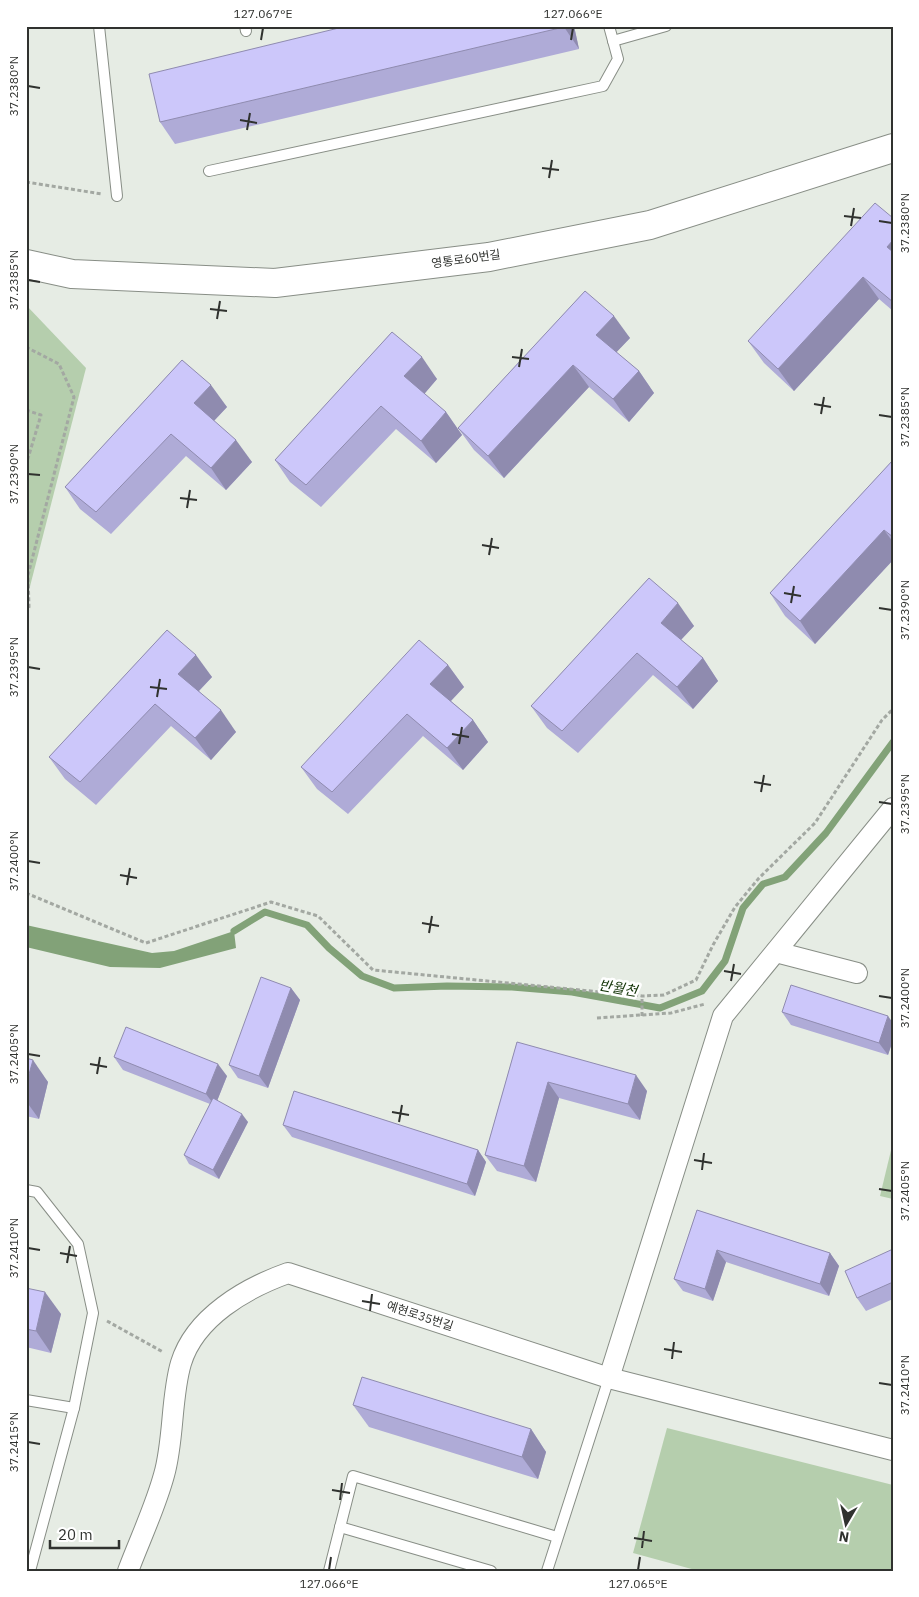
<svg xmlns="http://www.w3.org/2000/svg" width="919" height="1597" font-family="'IBM Plex Sans','Noto Sans KR',sans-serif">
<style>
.green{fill:#b5cead}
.water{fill:#82a278}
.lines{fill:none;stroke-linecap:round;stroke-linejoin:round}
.stream{stroke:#82a278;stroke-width:7}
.lane-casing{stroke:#888e86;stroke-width:12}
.street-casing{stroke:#888e86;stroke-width:22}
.secondary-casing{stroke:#888e86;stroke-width:30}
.path{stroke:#a3a8a2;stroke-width:3;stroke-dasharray:4 2.5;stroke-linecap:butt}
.lane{stroke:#fff;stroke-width:10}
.street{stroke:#fff;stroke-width:20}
.secondary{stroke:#fff;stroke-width:28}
.wall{fill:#afabd7}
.shaded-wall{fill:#8f8baf}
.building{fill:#ccc7fa;stroke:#8f8baf}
.ticks{fill:none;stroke:#30322f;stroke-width:2}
.labels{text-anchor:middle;stroke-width:5;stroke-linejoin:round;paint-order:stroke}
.street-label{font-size:12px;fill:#30322f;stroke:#fff}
.water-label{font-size:14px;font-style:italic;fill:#113205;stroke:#fff}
.neatline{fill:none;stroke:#30322f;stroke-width:2}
.ticks-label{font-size:12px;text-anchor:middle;fill:#30322f}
</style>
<rect width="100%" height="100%" fill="#e6ece4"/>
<g class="green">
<path d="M26 305 86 368 26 602Z"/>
<path d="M893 1142V1199L880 1196Z"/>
<path d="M667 1428 893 1485V1571H699L633 1553Z"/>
</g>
<path class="water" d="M26 925 152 953 174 951 234 931 236 948 160 968 110 967 26 947Z"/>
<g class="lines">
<path class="stream" d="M234 931 265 912 307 925 329 948 362 976 394 988 447 986 512 987 572 992 660 1008 702 991 725 961 743 908 763 884 785 877 826 833 893 742"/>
<defs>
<g id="lane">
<path d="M99 26 117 196"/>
<path d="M245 26 246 31"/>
<path d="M613 41 666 26"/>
<path d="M209 171 603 86 618 59 609 26"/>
<path d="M26 1190 37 1192 78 1244 93 1313 74 1408 26 1400"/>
<path d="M340 1527 491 1571"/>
<path d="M30 1571 74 1408"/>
<path d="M329 1571 353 1476 557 1537"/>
<path d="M547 1571 609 1378"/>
</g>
<g id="street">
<path d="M776 952 857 973"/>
<path d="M609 1378 723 1016 893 808"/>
<path d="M128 1571C140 1539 155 1508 164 1475 174 1441 171 1396 181 1363 195 1317 246 1288 288 1273L609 1378 893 1450"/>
</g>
<path id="secondary" d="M26 264 72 274 275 283 489 257 650 225 893 148"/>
</defs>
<use href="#lane" class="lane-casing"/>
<use href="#street" class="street-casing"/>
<use href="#secondary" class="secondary-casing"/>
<g class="path">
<path d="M26 182 102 194"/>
<path d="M26 347 59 364 74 397 28 575 29 607 26 614"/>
<path d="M26 410 41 415 26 465"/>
<path d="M26 893 146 943 271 902 318 916 373 970 642 996 664 995 696 980 713 945 735 907 759 878 815 823 882 720 893 709"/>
<path d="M642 1016V996"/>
<path d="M597 1018 671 1013 705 1004"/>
<path d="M107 1321 163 1352"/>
</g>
<use href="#lane" class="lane"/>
<use href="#street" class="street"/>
<use href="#secondary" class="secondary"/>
</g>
<g class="wall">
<path d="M347 26H574L579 49 175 144 160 122Z"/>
<path d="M893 218V311L879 299 794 391 764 363 748 341Z"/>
<path d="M585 291 630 338 616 352 639 371 654 393 629 422 589 387 504 478 474 450 458 428Z"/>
<path d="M392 332 437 379 424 394 446 412 462 435 436 463 396 429 321 507 290 482 275 460Z"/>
<path d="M182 360 227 407 214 421 252 462 226 490 186 456 111 534 80 509 65 487Z"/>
<path d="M893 460V560L815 644 785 616 770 593Z"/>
<path d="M649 578 694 626 681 640 703 658 718 681 693 709 653 675 578 753 547 728 531 706Z"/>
<path d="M167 630 212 677 199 691 236 732 211 760 171 726 96 805 65 779 49 757Z"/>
<path d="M448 665 464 687 451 701 473 720 488 742 463 770 423 736 348 814 317 789 301 767Z"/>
<path d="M291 988 300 1000 268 1088 238 1078 229 1065Z"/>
<path d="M782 1012 893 1023V1040L888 1055 791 1025Z"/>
<path d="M517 1042 647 1091 640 1120 559 1098 536 1182 497 1171 485 1155Z"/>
<path d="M114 1057 227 1076 217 1101 248 1122 219 1179 189 1164 184 1155 210 1104 123 1070Z"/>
<path d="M26 1058 48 1082 39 1119 26 1116Z"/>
<path d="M283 1125 478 1150 486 1162 475 1196 292 1137Z"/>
<path d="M697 1210 830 1253 839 1266 829 1296 726 1262 713 1301 683 1291 674 1279Z"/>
<path d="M893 1249V1299L866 1311 857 1298Z"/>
<path d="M26 1288 61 1314 51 1353 26 1347Z"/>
<path d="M353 1405 531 1429 546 1452 538 1479 369 1427Z"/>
</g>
<g class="shaded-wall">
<path d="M564 26H574L579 49 564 27Z"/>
<path d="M893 240V256L887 247Z"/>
<path d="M863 277 879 299 794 391 778 369Z"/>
<path d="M614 316 630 338 612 357 596 335Z"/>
<path d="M422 357 437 379 420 399 404 376Z"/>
<path d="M573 365 589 387 504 478 488 456Z"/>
<path d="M639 371 654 393 629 422 613 399Z"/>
<path d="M211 385 227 407 209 426 194 403Z"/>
<path d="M446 412 462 435 436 463 421 441Z"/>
<path d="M236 440 252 462 226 490 211 468Z"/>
<path d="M884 530 893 542V560L815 644 800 621Z"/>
<path d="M678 603 694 626 676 645 661 623Z"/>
<path d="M196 655 212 677 194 696 178 674Z"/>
<path d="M703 658 718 681 693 709 677 687Z"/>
<path d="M448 665 464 687 446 706 430 684Z"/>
<path d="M221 710 236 732 211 760 195 738Z"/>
<path d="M473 720 488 742 463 770 447 748Z"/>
<path d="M291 988 300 1000 268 1088 259 1076Z"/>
<path d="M888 1016 893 1023V1040L888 1055 879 1043Z"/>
<path d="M33 1060 48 1082 39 1119 26 1101V1085Z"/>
<path d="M218 1064 227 1076 215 1106 206 1094Z"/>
<path d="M636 1075 647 1091 640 1120 628 1104Z"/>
<path d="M548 1082 559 1098 536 1182 524 1166Z"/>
<path d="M242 1114 248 1122 219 1179 213 1170Z"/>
<path d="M478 1150 486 1162 475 1196 467 1184Z"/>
<path d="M717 1250 726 1262 713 1301 705 1289Z"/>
<path d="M830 1253 839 1266 829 1296 820 1284Z"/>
<path d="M45 1292 61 1314 51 1353 36 1331Z"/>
<path d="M531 1429 546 1452 538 1479 522 1457Z"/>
</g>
<g class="building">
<path d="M347 26H564V27L160 122 149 74Z"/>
<path d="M875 203 893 218V240L887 247 893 252V302L863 277 778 369 748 341Z"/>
<path d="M585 291 614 316 596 335 639 371 613 399 573 365 488 456 458 428Z"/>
<path d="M392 332 422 357 404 376 446 412 421 441 381 406 306 485 275 460Z"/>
<path d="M182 360 211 385 194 403 236 440 211 468 171 434 96 512 65 487Z"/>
<path d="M893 460V537L884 530 800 621 770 593Z"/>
<path d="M649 578 678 603 661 623 703 658 677 687 637 653 562 731 531 706Z"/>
<path d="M167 630 196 655 178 674 221 710 195 738 155 704 80 782 49 757Z"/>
<path d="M419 640 448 665 430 684 473 720 447 748 407 714 332 792 301 767Z"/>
<path d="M261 977 291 988 259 1076 229 1065Z"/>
<path d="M791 985 888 1016 879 1043 782 1012Z"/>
<path d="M126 1027 218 1064 206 1094 114 1057Z"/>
<path d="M517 1042 636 1075 628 1104 548 1082 524 1166 485 1155Z"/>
<path d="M26 1058 33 1060 26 1085Z"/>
<path d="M294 1091 478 1150 467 1184 283 1125Z"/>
<path d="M213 1098 242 1114 213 1170 184 1155Z"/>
<path d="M697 1210 830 1253 820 1284 717 1250 705 1289 674 1279Z"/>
<path d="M893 1249V1282L857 1298 845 1271Z"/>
<path d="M26 1288 45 1292 36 1331 26 1329Z"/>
<path d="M362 1377 531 1429 522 1457 353 1405Z"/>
</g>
<path class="ticks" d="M261 40 263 28M571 40 573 28M28 86 40 88M240 120 257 123M247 130 250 113M542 168 559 170M549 178 552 160M844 216 861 218M879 221 892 223M851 226 854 208M28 280 40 282M210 309 227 311M217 319 220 301M512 357 529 359M519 367 522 349M814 404 831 407M821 414 824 397M879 415 892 417M28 474 40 475M180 498 197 500M187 508 190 490M482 545 499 548M489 555 492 538M784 593 801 596M791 603 794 586M879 608 892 610M28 667 40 669M150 687 167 689M157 697 160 679M452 734 469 737M459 744 462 727M754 782 771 785M761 792 764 775M879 802 892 804M28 861 40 863M120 875 137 878M127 885 130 868M422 923 439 926M429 933 432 916M724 971 741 974M731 981 734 964M879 996 892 998M28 1054 40 1056M90 1064 107 1067M97 1074 100 1057M392 1112 409 1115M399 1122 402 1105M694 1160 712 1163M702 1170 704 1153M879 1189 892 1191M28 1248 40 1250M60 1253 77 1256M67 1263 70 1246M362 1301 380 1304M370 1311 372 1294M664 1349 682 1352M672 1359 674 1342M879 1383 892 1385M28 1442 40 1444M332 1490 350 1493M340 1500 342 1483M634 1538 652 1541M642 1548 644 1531M329 1570 331 1557M638 1570 640 1557"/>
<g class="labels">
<g class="street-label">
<text transform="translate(466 259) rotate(-8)" y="4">영통로60번길</text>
<text transform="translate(420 1316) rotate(18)" y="4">예현로35번길</text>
</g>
<g class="water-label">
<text transform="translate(618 988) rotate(10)" y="5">반월천</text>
</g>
</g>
<rect width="919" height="1597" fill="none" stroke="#ffffff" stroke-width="55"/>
<g transform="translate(846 1524) rotate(189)" stroke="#ffffff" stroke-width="4" paint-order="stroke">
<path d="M0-4L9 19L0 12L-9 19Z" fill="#30322f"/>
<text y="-8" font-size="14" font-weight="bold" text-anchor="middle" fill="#30322f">N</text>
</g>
<path d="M50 1540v8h69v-8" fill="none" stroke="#30322f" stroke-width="2.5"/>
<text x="58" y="1540" font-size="15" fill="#30322f" stroke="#ffffff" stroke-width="4" paint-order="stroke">20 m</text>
<rect x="28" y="28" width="864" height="1542" class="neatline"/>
<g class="ticks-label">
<text x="263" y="18">127.067°E</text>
<text x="573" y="18">127.066°E</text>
<text transform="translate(14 86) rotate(-90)" y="4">37.2380°N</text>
<text transform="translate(905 223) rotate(-90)" y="4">37.2380°N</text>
<text transform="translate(14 280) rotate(-90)" y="4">37.2385°N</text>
<text transform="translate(905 417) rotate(-90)" y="4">37.2385°N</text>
<text transform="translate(14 474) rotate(-90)" y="4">37.2390°N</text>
<text transform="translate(905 610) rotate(-90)" y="4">37.2390°N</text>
<text transform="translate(14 667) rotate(-90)" y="4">37.2395°N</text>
<text transform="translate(905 804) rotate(-90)" y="4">37.2395°N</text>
<text transform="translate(14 861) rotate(-90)" y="4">37.2400°N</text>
<text transform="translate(905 998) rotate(-90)" y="4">37.2400°N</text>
<text transform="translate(14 1054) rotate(-90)" y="4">37.2405°N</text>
<text transform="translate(905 1191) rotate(-90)" y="4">37.2405°N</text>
<text transform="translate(14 1248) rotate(-90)" y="4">37.2410°N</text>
<text transform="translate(905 1385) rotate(-90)" y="4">37.2410°N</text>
<text transform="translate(14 1442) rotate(-90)" y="4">37.2415°N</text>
<text x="329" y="1588">127.066°E</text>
<text x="638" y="1588">127.065°E</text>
</g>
</svg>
